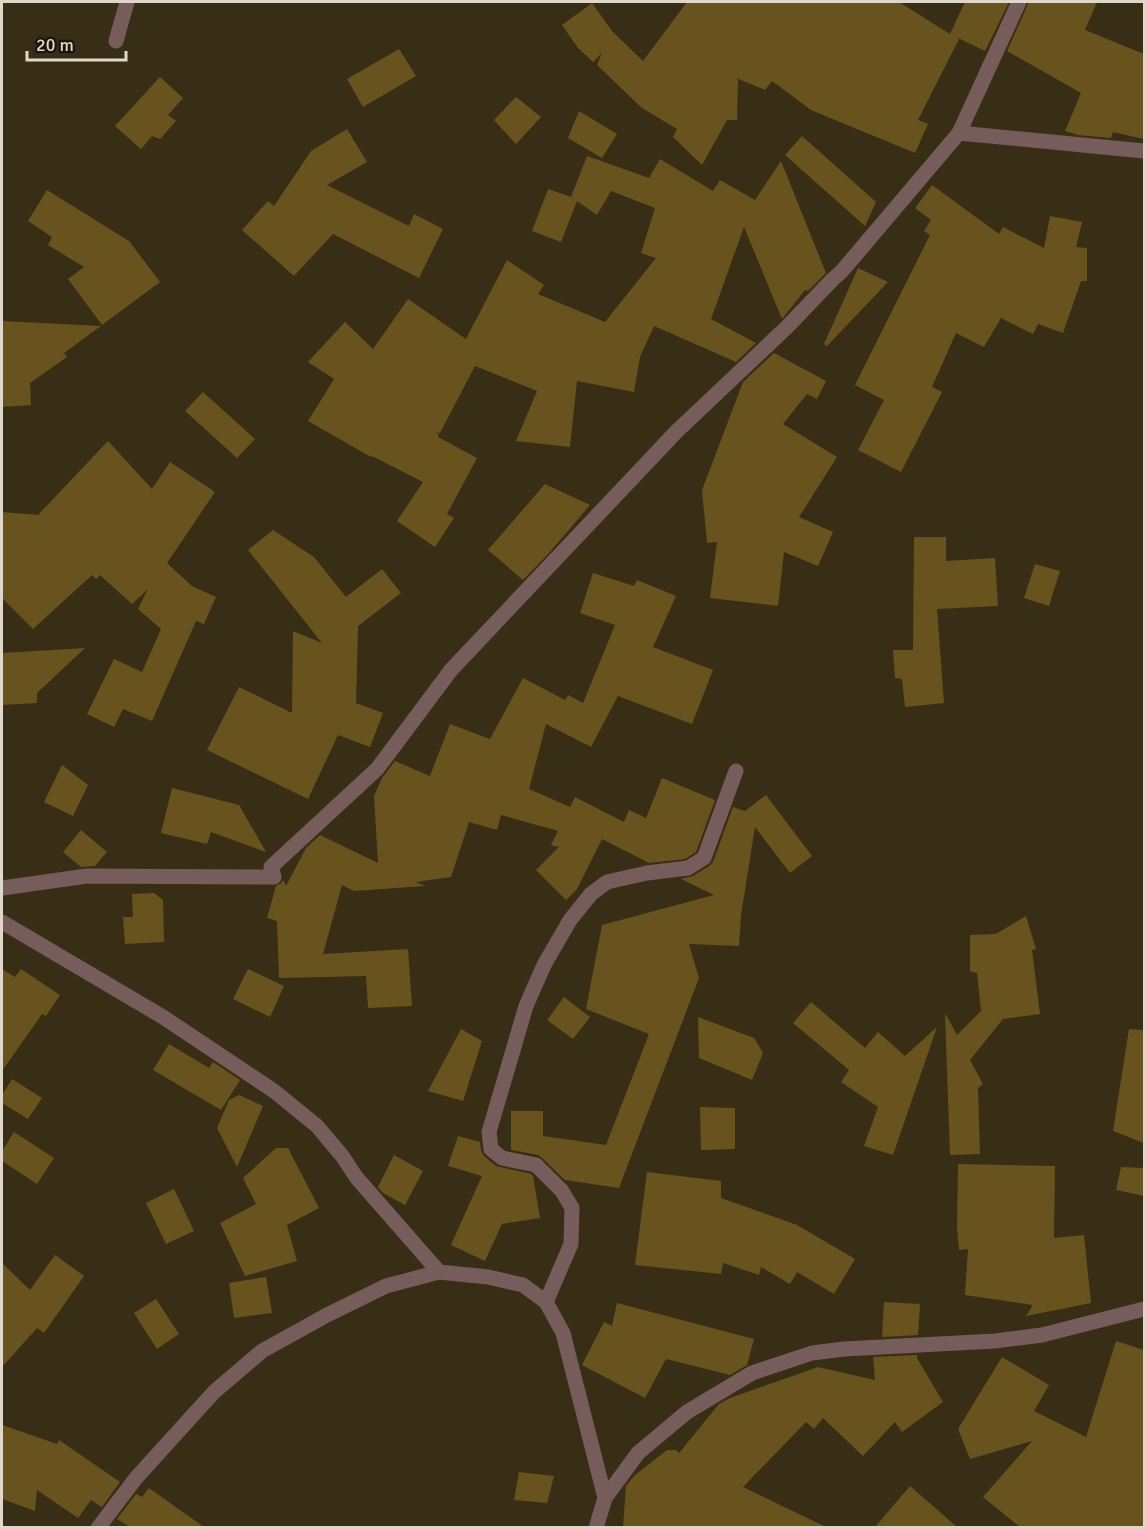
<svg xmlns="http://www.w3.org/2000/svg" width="1146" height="1529" font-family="Signika,sans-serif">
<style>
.building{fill:#68531f}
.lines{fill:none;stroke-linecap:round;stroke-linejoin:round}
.minor{stroke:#765d5c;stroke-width:15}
</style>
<rect width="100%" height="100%" fill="#382e16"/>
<g class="building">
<path d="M687 2H899L950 34 965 2H1009L985 51 956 37 959 39 918 120 928 124 915 153 811 110 772 81 765 90 736 78 738 80 737 120H727L702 165 673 137 677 129 642 108 597 65 602 53 593 62 578 48 562 25 592 3 612 31 643 61Z"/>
<path d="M1029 2H1097L1085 30 1144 54V139L1113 132 1111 138 1078 135 1065 131 1081 93 1007 51Z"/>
<path d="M399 49 416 76 363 107 347 79Z"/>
<path d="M160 77 183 98 168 115 176 121 160 139 152 136 141 149 115 126Z"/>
<path d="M516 97 541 117 516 144 494 120Z"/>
<path d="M579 111 617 134 602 158 568 138Z"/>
<path d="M347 129 367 162 327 185 409 226 414 214 443 229 419 278 333 234 294 276 242 230 268 201 274 206 311 151Z"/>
<path d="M802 136 876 202 865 226 785 155Z"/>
<path d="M587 156 649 178 660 159 713 191 720 180 755 200 781 161 826 273 808 291 805 290 782 319 744 227 711 319 756 343 736 362 654 326 640 357 634 392 577 381 570 447 516 441 537 391 475 366 440 433 435 432 439 434 438 437 477 458 447 514 454 518 435 547 397 521 423 482 372 456 371 457 308 421 334 379 308 362 345 322 373 349 408 299 466 339 507 260 544 285 538 294 605 322 656 258 641 253 655 208 611 191 597 215 577 201 561 242 532 231 548 189 571 197Z"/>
<path d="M932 185 999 234 1003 227 1044 248 1050 216 1082 222 1076 247 1087 248V281H1081L1063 333 1038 324 1033 334 1001 318 984 347 956 333 932 387 942 392 901 472 858 450 884 400 855 385 930 235 924 231 931 220 915 208Z"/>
<path d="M47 190 129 241 160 282 102 325 68 279 84 267 48 245 52 237 28 221Z"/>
<path d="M858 268 888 282 827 346 824 344Z"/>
<path d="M2 321 101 326 64 353 67 357 30 383 31 405 2 407Z"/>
<path d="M774 353 826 381 817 399 807 394 783 424 837 457 799 517 833 532 818 566 784 552 778 606 710 598 717 542 707 543 702 490 743 382Z"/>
<path d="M203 392 255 439 237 458 185 411Z"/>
<path d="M108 441 152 489 170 462 215 492 167 563 192 586 216 597 204 624 196 621 152 721 123 709 114 727 87 714 114 659 142 672 161 629 138 609 148 589 132 604 100 575 96 579 92 575 33 629 2 598V512L38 515Z"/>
<path d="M545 484 590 505 549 553 523 580 488 550Z"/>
<path d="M273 530 314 557 346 597 382 569 401 593 358 626 356 703 383 713 370 747 338 735 308 799 207 750 239 687 292 713 293 631 322 643 248 550Z"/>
<path d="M914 537H946V561L995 558 998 606 937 609 944 703 905 707 902 679 895 678 893 650H913Z"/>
<path d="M1035 564 1060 571 1049 606 1024 598Z"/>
<path d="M593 573 634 586 637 580 676 596 653 647 713 670 692 724 618 696 591 747 546 724 529 789 570 807 575 797 624 822 629 810 646 818 662 778 715 800 696 852 685 859 649 863 602 839 577 889 566 900 536 870 559 847 551 845 558 831 501 815 497 830 469 822 451 877 416 882 425 886 354 891 342 885 323 954 408 949 412 1006 368 1008 366 976 279 978 277 921 267 918 276 886 281 883 283 880 286 886 306 848 320 835 378 863 374 796 382 778 395 761 430 776 450 724 490 739 523 678 565 700 568 695 583 703 615 625 580 613Z"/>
<path d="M85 648 37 693V703L2 705V653Z"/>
<path d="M62 765 88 785 73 816 44 802Z"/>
<path d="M172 788 239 805 266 852 211 832 207 844 161 833Z"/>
<path d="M766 795 812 856 790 873 755 827 741 915 739 946 689 944 699 978 619 1188 565 1180 542 1158 538 1155 511 1150V1111H543V1136L606 1145 649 1034 586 1009 602 925 714 895 681 879 693 876 709 866 713 862 733 807 745 811Z"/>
<path d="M81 830 107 852 95 866 81 867 63 852Z"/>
<path d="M154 893 163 900 164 942 125 944 123 917H133L132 894Z"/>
<path d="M1026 916 1036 949 1032 950 1040 1014 1003 1019 970 1060 983 1084 978 1088 980 1154 950 1155 945 1013 957 1035 981 1011 977 973 970 971V935L996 934Z"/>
<path d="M2 969 15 977 21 969 60 995 46 1016 42 1014 2 1071Z"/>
<path d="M248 969 284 986 270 1017 233 999Z"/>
<path d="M564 997 590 1017 573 1039 547 1020Z"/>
<path d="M811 1002 865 1048 878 1032 905 1056 937 1027 893 1155 864 1146 878 1107 841 1082 849 1070 793 1023Z"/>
<path d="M698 1017 754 1038 763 1053 752 1080 699 1058Z"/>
<path d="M461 1029 482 1041 463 1101 428 1091Z"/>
<path d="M1129 1029 1144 1030V1143L1113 1131Z"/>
<path d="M169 1044 209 1068 213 1062 240 1080 221 1110 153 1070Z"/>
<path d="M12 1079 42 1098 28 1119 2 1103V1095Z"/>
<path d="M239 1095 263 1106 237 1167 217 1128 229 1100Z"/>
<path d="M700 1107 735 1108V1149L701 1150Z"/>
<path d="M14 1132 54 1158 37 1184 2 1161V1151Z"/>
<path d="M458 1136 480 1142 481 1150 484 1156 496 1166 531 1174 533 1176 540 1218 502 1224 485 1261 451 1245 482 1176 448 1166Z"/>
<path d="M276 1148H288L319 1208 287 1225 297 1261 245 1276 220 1223 256 1204 243 1178Z"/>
<path d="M394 1155 423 1171 405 1205 383 1193 378 1187Z"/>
<path d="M958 1164 1055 1166 1054 1238 1084 1235 1091 1303 1026 1316 1033 1305 965 1295 968 1249 959 1250 957 1228Z"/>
<path d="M1121 1167 1144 1168V1196L1116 1190Z"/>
<path d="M647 1172 721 1181V1198L797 1225 855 1259 834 1294 797 1272 790 1284 761 1267 759 1275 723 1263 721 1274 635 1265Z"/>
<path d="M174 1189 194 1231 166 1244 146 1203Z"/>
<path d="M55 1255 84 1276 44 1333 37 1328 2 1367V1263L30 1290Z"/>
<path d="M266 1277 272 1313 234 1318 229 1283Z"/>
<path d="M156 1299 179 1334 157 1349 134 1313Z"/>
<path d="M884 1302 920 1304 918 1335 882 1337Z"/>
<path d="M617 1303 754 1339 747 1365 730 1375 666 1359 645 1398 582 1365 604 1322 612 1326Z"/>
<path d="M1116 1341 1144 1350V1527H1020L983 1497 1032 1441 970 1459 958 1429 1002 1357 1049 1385 1034 1411 1086 1437Z"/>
<path d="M917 1355V1358L943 1402 902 1432 895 1422 863 1456 823 1418 814 1429 806 1422 743 1487 826 1527H623L626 1486 634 1476 667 1450H676L679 1453 719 1404 730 1398 818 1367 875 1380 873 1357Z"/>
<path d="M2 1425 57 1444 59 1440 120 1482 102 1507 91 1500 78 1518 37 1490 35 1511 2 1499Z"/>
<path d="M519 1472 554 1476 547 1503 514 1500Z"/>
<path d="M910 1486 957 1527H875Z"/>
<path d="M149 1488 204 1527H130L117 1519 136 1494 142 1497Z"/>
</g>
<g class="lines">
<g class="minor">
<path d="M116 41 127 2"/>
<path d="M959 133 1019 2"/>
<path d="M2 888 87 876 274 877 271 867 377 769 451 670 676 432 787 327 832 280 842 271 959 133 1144 151"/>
<path d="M2 922 163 1017 274 1091 317 1126 343 1157 356 1177 439 1272"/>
<path d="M546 1302 571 1244 572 1208 562 1191 536 1165 502 1158 491 1149 489 1132 526 1006 544 965 570 920 591 894 607 882 647 873 688 868 704 858 736 771"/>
<path d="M98 1528 136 1478 214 1392 262 1351 327 1315 386 1286 439 1272 488 1277 523 1285 546 1302 563 1333 605 1498"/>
<path d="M596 1528 605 1498 638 1453 687 1412 752 1373 812 1353 844 1349 995 1341 1042 1335 1144 1309"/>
</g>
</g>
<rect width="1146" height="1529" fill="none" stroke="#dfd8ca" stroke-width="6"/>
<path d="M27 51v9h99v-9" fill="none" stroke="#dfd8ca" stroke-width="3"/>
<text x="36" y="51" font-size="18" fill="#dfd8ca" stroke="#1b160c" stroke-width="4.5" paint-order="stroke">20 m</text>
</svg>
